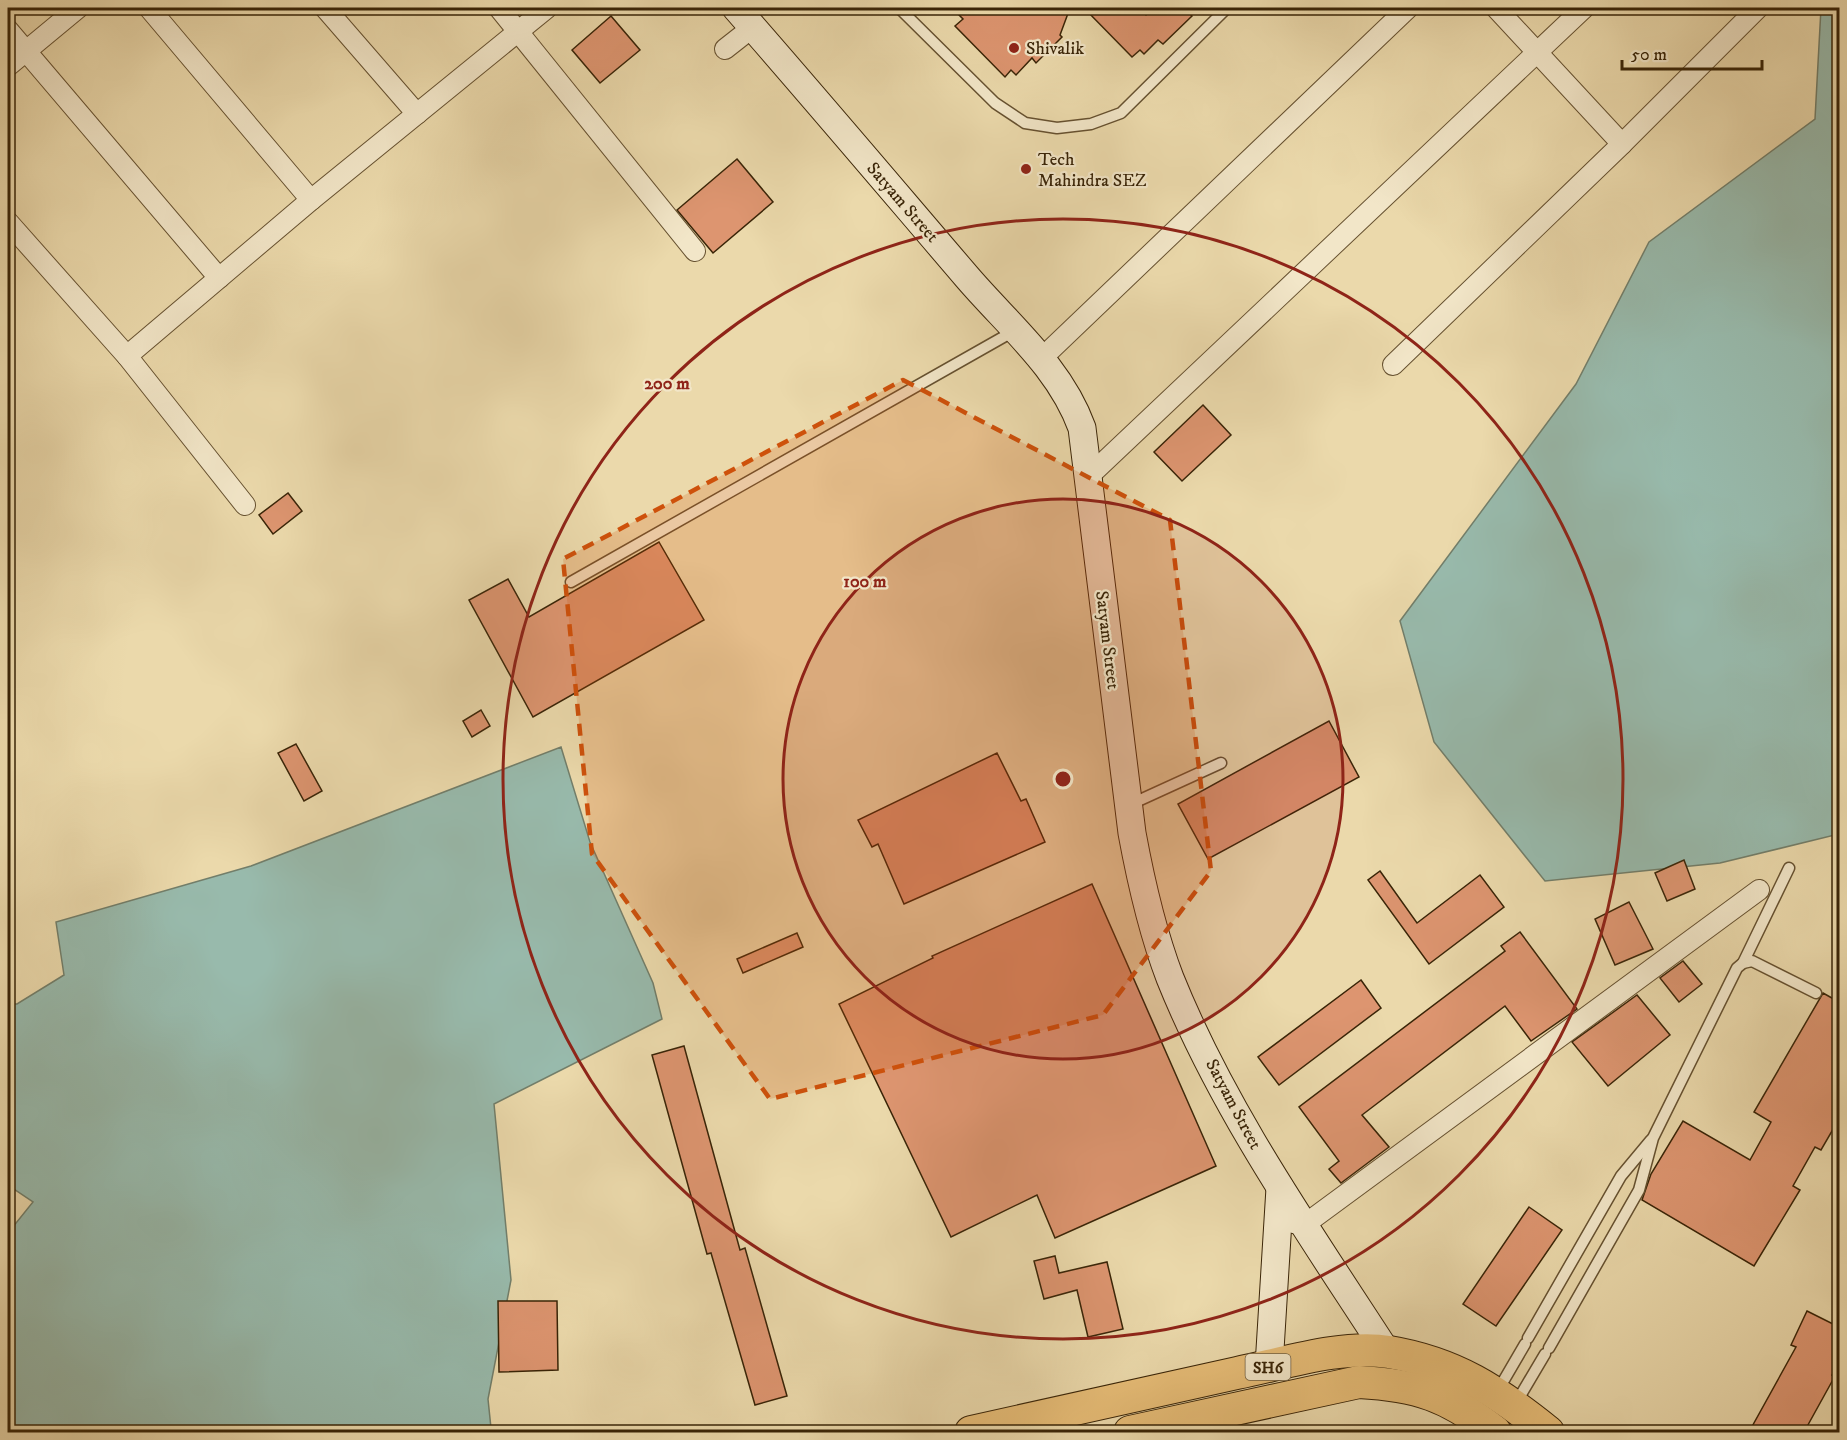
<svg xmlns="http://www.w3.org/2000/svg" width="1847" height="1440" font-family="'IM FELL DW Pica',serif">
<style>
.water{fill:#98baac;stroke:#727e6a;stroke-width:1.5}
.building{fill:#dd9570;stroke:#392407;stroke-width:1.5}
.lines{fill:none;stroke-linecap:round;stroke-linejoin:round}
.lane-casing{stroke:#665130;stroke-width:13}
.street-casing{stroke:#665130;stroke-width:22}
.secondary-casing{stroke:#392407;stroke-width:29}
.primary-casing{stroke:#392407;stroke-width:34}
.lane{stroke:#f2e6c8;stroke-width:10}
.street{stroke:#f2e6c8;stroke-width:20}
.secondary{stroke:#f2e6c8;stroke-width:27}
.primary{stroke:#e6bc76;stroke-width:32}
.marked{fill:#ce510b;fill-opacity:0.2;stroke:#ce510b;stroke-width:4.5;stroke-dasharray:12 8;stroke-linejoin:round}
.ring{fill:none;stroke:#8f2418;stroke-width:3}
.poi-dot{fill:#8f2418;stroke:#f2e6c8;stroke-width:2}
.labels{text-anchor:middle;stroke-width:4.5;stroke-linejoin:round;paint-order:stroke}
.shield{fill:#f2e6c8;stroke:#705e41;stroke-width:1.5}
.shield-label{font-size:16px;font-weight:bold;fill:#392407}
.poi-label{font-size:18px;fill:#392407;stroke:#f2e6c8;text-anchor:start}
.street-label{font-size:18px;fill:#392407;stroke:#f2e6c8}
.centre{fill:#8f2418;stroke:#f2e6c8;stroke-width:3}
.ring-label{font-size:18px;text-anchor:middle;font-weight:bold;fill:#8f2418;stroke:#f2e6c8;stroke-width:4.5;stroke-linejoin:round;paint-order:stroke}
</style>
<rect width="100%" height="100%" fill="#ebd9ab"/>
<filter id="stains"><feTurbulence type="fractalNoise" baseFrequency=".00333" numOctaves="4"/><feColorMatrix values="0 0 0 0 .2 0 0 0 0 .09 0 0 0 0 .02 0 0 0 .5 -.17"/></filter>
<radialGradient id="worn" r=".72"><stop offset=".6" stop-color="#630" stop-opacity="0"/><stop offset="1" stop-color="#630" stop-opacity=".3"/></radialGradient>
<g class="water">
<path d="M1821 8H1839V834L1720 863 1545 881 1434 742 1400 621 1576 384 1649 242 1815 119Z"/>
<path d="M561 747 590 842 653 983 662 1019 494 1104 511 1280 488 1399 491 1428 484 1432H8V1233L33 1202 8 1185V1004H17L64 975 56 922 251 866Z"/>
</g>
<g class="building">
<path d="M952 8H1070L1060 35 1062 37 1036 63 1032 58 1016 75 1011 70 1005 77 955 26 963 19Z"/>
<path d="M1084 8H1139L1146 15 1153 8H1184L1192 16 1163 44 1158 40 1144 54 1140 50 1132 57Z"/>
<path d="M611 16 640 50 600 83 572 50Z"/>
<path d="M737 159 773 202 713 253 677 210Z"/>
<path d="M1203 405 1231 435 1182 481 1154 452Z"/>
<path d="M288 493 302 511 273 534 259 515Z"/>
<path d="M659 542 704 620 533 717 469 600 508 579 529 617Z"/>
<path d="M481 710 490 726 472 737 463 721Z"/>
<path d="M1329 721 1359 777 1208 859 1178 804Z"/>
<path d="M296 744 322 791 304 801 278 753Z"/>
<path d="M997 753 1021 801 1026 799 1045 842 904 904 878 844 872 847 858 820Z"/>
<path d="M1684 860 1695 889 1667 901 1655 873Z"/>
<path d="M1380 871 1417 923 1480 875 1504 907 1429 964 1368 880Z"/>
<path d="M1092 884 1216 1166 1055 1238 1037 1195 951 1237 839 1004 933 958 932 956Z"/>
<path d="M1629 902 1653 949 1615 965 1595 919Z"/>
<path d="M1520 932 1577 1009 1531 1041 1505 1006 1362 1115 1389 1147 1341 1183 1329 1169 1339 1161 1299 1107 1505 951 1501 946Z"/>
<path d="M797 933 803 947 743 973 737 959Z"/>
<path d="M1683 961 1702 984 1679 1002 1660 978Z"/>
<path d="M1361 980 1381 1008 1279 1085 1258 1057Z"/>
<path d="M1823 993 1839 1002V1119L1821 1150 1815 1147 1793 1186 1800 1190 1754 1266 1642 1200 1651 1174 1683 1121 1750 1160 1771 1122 1754 1112Z"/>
<path d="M1637 995 1670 1035 1608 1086 1572 1042Z"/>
<path d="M684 1046 740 1250 745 1248 787 1396 755 1405 711 1253 707 1254 652 1055Z"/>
<path d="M1529 1207 1562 1230 1496 1326 1463 1304Z"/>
<path d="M1055 1256 1059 1273 1107 1262 1123 1329 1088 1337 1077 1290 1044 1299 1034 1261Z"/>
<path d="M498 1301H557L558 1370 499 1372Z"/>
<path d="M1807 1311 1839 1327V1361L1832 1375 1835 1376 1804 1432H1749L1796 1347 1791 1345Z"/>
</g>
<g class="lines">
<defs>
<g id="lane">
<path d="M899 8 995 103 1025 123 1057 128 1091 124 1121 113 1227 8"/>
<path d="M571 582 1014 331"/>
<path d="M1129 805 1221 763"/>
<path d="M1743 963 1789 868"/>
<path d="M1528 1338 1621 1176 1651 1140"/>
<path d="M1549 1348 1639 1190 1653 1138 1737 968 1743 963 1752 961 1816 993"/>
<path d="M1497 1392 1525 1344"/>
<path d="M1516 1403 1545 1354"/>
</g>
<g id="street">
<path d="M149 8 311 200"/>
<path d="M325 8 417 114"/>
<path d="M499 8 695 251"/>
<path d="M8 30 219 278"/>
<path d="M725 49 753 27"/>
<path d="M8 66 78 8"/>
<path d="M1622 144 1758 8"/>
<path d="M8 222 127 356 311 200 547 8"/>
<path d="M127 356 245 505"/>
<path d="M1042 358 1408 8"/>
<path d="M1393 365 1622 144 1496 8"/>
<path d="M1088 477 1584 8"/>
<path d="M1293 1223 1304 1225 1759 890"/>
</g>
<g id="secondary">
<path d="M736 8C814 97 890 187 967 277 1009 326 1060 367 1082 428L1132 833C1141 882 1152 931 1170 978 1223 1110 1309 1232 1386 1351"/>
<path d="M1269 1366 1280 1188"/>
</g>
<g id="primary">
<path d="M971 1432C1059 1412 1148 1393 1237 1373 1282 1364 1343 1344 1389 1352 1455 1363 1497 1391 1548 1432"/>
<path d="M1130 1432 1359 1382C1418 1385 1448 1396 1495 1432"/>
</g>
</defs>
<use href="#lane" class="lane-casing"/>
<use href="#street" class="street-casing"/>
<use href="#secondary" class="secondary-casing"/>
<use href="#primary" class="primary-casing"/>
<use href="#lane" class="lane"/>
<use href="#street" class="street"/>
<use href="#secondary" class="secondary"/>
<use href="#primary" class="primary"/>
</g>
<path class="marked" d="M903 380 1170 520 1211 871 1103 1015 770 1099 592 854 563 559Z"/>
<circle cx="1063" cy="779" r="280" fill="#8f2418" fill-opacity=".12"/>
<g class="ring">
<circle cx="1063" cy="779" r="280"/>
<circle cx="1063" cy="779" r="560"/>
</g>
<g class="poi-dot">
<circle cx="1014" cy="48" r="6"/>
<circle cx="1026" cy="169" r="6"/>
</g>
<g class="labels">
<rect class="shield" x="1245.5" y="1354" width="45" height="26" rx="4.5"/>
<g class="shield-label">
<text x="1268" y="1373">SH6</text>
</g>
<g class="poi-label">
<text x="1026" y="54">Shivalik</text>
<text x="1038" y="165">Tech<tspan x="1038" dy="21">Mahindra SEZ</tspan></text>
</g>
<g class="street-label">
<text transform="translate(903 202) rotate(49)" y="6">Satyam Street</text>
<text transform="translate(1108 640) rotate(83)" y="6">Satyam Street</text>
<text transform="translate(1234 1104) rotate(62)" y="6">Satyam Street</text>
</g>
</g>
<circle cx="1063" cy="779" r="9" class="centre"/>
<g class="ring-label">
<text x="667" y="389">200 m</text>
<text x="865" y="587">100 m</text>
</g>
<rect width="1847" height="1440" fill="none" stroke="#ebd9ab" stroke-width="30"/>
<rect x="9" y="9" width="1829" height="1422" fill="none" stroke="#392407" stroke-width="3"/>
<rect x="15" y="15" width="1817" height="1410" fill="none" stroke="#392407" stroke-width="1.5"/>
<path d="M1622 60v9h140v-9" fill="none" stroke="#392407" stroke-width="3"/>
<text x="1631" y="60" font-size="18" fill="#392407" stroke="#f2e6c8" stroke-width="4.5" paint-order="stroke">50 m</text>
<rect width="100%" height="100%" filter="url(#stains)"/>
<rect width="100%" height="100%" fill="url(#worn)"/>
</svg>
